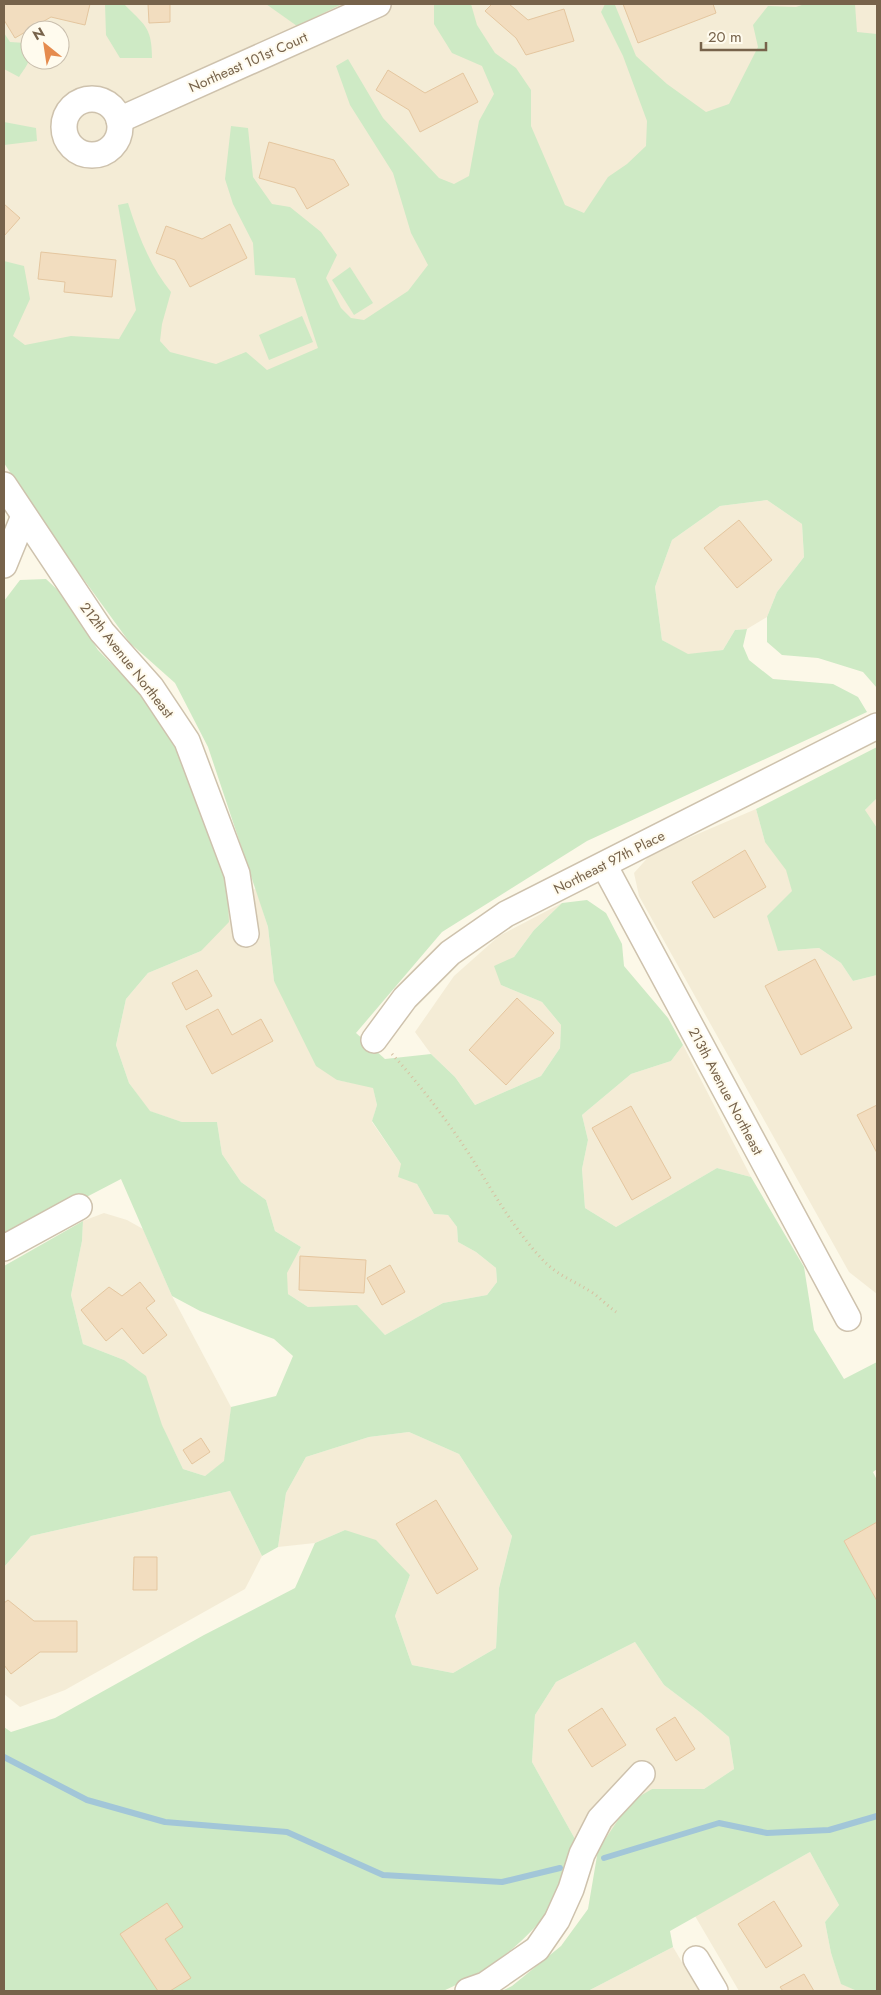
<svg xmlns="http://www.w3.org/2000/svg" width="881" height="1995" font-family="Jost,sans-serif">
<style>
.residential{fill:#f4ecd6;fill-rule:evenodd}
.green{fill:#ceeac5}
.lines{fill:none;stroke-linecap:round;stroke-linejoin:round}
.stream{stroke:#a2c6d8;stroke-width:6}
.building{fill:#f2ddbf;stroke:#e4c69f}
.minor-casing{stroke:#cec2ad;stroke-width:28}
.path{stroke:#d7c0a2;stroke-width:3;stroke-dasharray:1 4;stroke-linecap:butt}
.minor{stroke:#fff;stroke-width:25}
.labels{text-anchor:middle;stroke-width:4;stroke-linejoin:round;paint-order:stroke}
.street-label{font-size:14px;fill:#77634b;stroke:#fffbee}
</style>
<rect width="100%" height="100%" fill="#fcf8e8"/>
<g class="residential">
<path d="M4 4H877V98L59 523 4 420ZM30 30H60V60H30Z"/>
<path d="M767 500 802 524 804 557 777 592 767 617 747 629 735 630 723 650 688 655 662 640 655 587 672 540 720 506Z"/>
<path d="M877 798V853L779 951 819 948 841 963 853 981 877 975V1294L849 1272 639 896 634 873 651 854 756 809 765 842 846 830Z"/>
<path d="M256 889 268 927 274 981 337 1080 373 1087 377 1105 372 1122 401 1164 417 1184 434 1214 448 1215 457 1227 458 1242 476 1252 496 1268 497 1282 487 1295 443 1303 385 1335 357 1306 308 1307 288 1294 286 1273 301 1247 275 1231 266 1200 241 1182 222 1154 217 1122H182L149 1111 129 1083 116 1045 126 999 148 973 201 951 228 896Z"/>
<path d="M562 903 534 930 514 957 501 985 542 1002 561 1025 560 1048 541 1076 475 1105 455 1077 431 1054 415 1032 454 976 499 936Z"/>
<path d="M683 1045 751 1177 717 1168 616 1227 585 1208 582 1169 588 1140 582 1115 631 1074 671 1061Z"/>
<path d="M104 1213 127 1220 143 1229 172 1296 231 1407 225 1461 205 1476 183 1469 162 1426 124 1360 83 1344 71 1295 82 1241 83 1221Z"/>
<path d="M409 1432 459 1454 512 1536 499 1588 496 1648 453 1673 412 1665 395 1616 410 1575 345 1530 315 1543 278 1547 286 1493 306 1457 369 1437Z"/>
<path d="M230 1491 262 1556 245 1589 65 1690 20 1707 4 1694V1567L31 1536Z"/>
<path d="M635 1642 664 1685 701 1713 729 1737 734 1769 704 1789H652L598 1850 575 1839 532 1762 535 1715 556 1682Z"/>
<path d="M810 1852 839 1905 825 1922 831 1953 841 1983 857 1991H739L695 1916Z"/>
<path d="M673 1947 699 1991H588Z"/>
</g>
<g class="green">
<path d="M105 4H124C144 25 152 26 152 58H120L106 35Z"/>
<path d="M266 4H342L297 26Z"/>
<path d="M434 4H471L477 25 495 53 516 68 531 90V126L565 205 584 213 608 177 627 164 646 146 647 121 623 56 601 12 605 4 615 5 636 56 667 84 706 112 729 104 758 47 753 25 768 6 796 7 805 4H855L857 32 877 34V688L863 672 818 658 782 655 767 642V617L777 592 804 557 802 524 767 500 720 506 672 540 655 587 662 640 688 654 723 650 735 630 747 629 743 646 749 660 773 679 833 684 858 697 867 712 587 841 442 932 356 1033 385 1059 431 1054 455 1077 475 1105 541 1076 560 1048 561 1025 542 1002 501 985 494 966 514 957 534 930 562 903 587 900 606 913 622 944 624 966 668 1018 683 1045 671 1061 631 1074 582 1115 588 1140 582 1169 585 1208 616 1227 717 1168 751 1177 804 1267 814 1330 844 1379 877 1362V1469L873 1472 877 1480V1522L844 1541 877 1601V1991H857L841 1984 831 1953 825 1922 839 1905 810 1852 670 1931 673 1947 588 1991H502L512 1986 561 1946 588 1909 598 1850 630 1802 652 1789H704L734 1769 729 1737 701 1713 664 1685 635 1642 556 1682 535 1715 532 1762 575 1839C570 1858 567 1881 557 1898 531 1940 488 1972 443 1991H4V1727L11 1732 55 1718 204 1635 295 1588 315 1543 345 1530 376 1540 410 1575 395 1616 412 1665 453 1673 496 1648 499 1588 512 1536 459 1454 409 1432 369 1437 306 1457 286 1493 278 1547 262 1556 230 1491 31 1536 4 1567V1266L83 1221 82 1241 71 1295 83 1344 124 1360 146 1376 162 1425 183 1469 205 1476 224 1461 231 1407 276 1396 293 1356 274 1339 200 1311 172 1296 121 1179 4 1240V601L20 580 46 579 62 594 98 650 143 696 177 743 227 879 229 922 201 951 148 973 126 999 116 1045 129 1083 150 1111 182 1122H217L222 1154 241 1182 266 1200 275 1231 301 1247 287 1273 288 1294 308 1307 357 1305 385 1335 443 1303 487 1295 497 1282 496 1268 476 1252 458 1242 457 1227 448 1215 434 1214 417 1184 398 1177 401 1164 372 1121 377 1105 373 1088 337 1080 316 1066 274 981 268 927 208 747 175 683 130 643 47 529 4 463V261L24 266 30 299 13 336 25 345 71 336 119 339 136 310 118 205 128 203C138 235 150 266 171 292L162 324 160 341 170 352 216 364 246 352 267 370 318 348 295 278 255 275 253 243 233 204 225 179 231 126 248 128 253 177 272 204 290 207 321 232 337 255 326 278 341 308 351 318 364 320 408 291 428 265 411 233 393 173 350 105 336 66 348 59 383 118 439 178 454 184 469 176 479 121 494 94 482 66 452 53 434 24Z"/>
<path d="M4 33 10 42 26 43C32 61 29 62 19 77L4 69Z"/>
<path d="M4 122 36 128 37 141 4 145Z"/>
<path d="M350 267 373 303 354 315 332 280Z"/>
<path d="M302 316 313 342 269 360 259 335Z"/>
<path d="M877 747V798L865 810 877 828V975L853 981 841 963 819 948 778 951 767 916 792 891 786 870 765 842 756 809Z"/>
</g>
<g class="lines">
<g class="stream">
<path d="M4 1757 87 1800 165 1822 287 1832 383 1875 502 1882 560 1868"/>
<path d="M604 1858 719 1823 767 1833 829 1830 877 1816"/>
</g>
</g>
<g class="building">
<path d="M4 4H90L85 25 51 17 15 38 4 20Z"/>
<path d="M148 4H170V22L149 23Z"/>
<path d="M492 4H509L528 20 564 9 574 41 526 55 516 38 485 11Z"/>
<path d="M623 4H713L716 13 638 43Z"/>
<path d="M388 70 425 93 463 73 478 102 420 132 409 110 376 90Z"/>
<path d="M269 142 334 160 349 185 307 209 295 188 259 178Z"/>
<path d="M4 204 20 218 4 236Z"/>
<path d="M230 224 247 258 190 287 175 260 156 253 166 226 202 239Z"/>
<path d="M41 252 116 260 112 297 64 292 65 282 38 279Z"/>
<path d="M739 520 772 560 737 588 704 548Z"/>
<path d="M745 850 766 887 714 918 692 882Z"/>
<path d="M815 959 852 1028 801 1055 765 986Z"/>
<path d="M197 970 212 996 186 1010 172 983Z"/>
<path d="M517 998 554 1033 506 1085 469 1050Z"/>
<path d="M218 1009 232 1035 261 1019 273 1041 212 1074 186 1026Z"/>
<path d="M877 1105V1153L857 1115Z"/>
<path d="M631 1106 671 1178 632 1200 592 1128Z"/>
<path d="M300 1256 366 1260 364 1293 299 1290Z"/>
<path d="M390 1265 405 1292 382 1305 367 1278Z"/>
<path d="M140 1282 155 1301 146 1308 167 1335 143 1354 122 1328 106 1341 81 1310 109 1287 122 1296Z"/>
<path d="M201 1438 210 1452 192 1464 183 1450Z"/>
<path d="M436 1500 478 1569 437 1594 396 1524Z"/>
<path d="M877 1522V1601L844 1541Z"/>
<path d="M134 1557H157V1590H133Z"/>
<path d="M8 1600 34 1621H77V1652H40L11 1674 4 1665V1603Z"/>
<path d="M602 1708 626 1745 592 1767 568 1730Z"/>
<path d="M675 1717 695 1749 676 1761 656 1729Z"/>
<path d="M774 1901 802 1946 766 1968 738 1924Z"/>
<path d="M167 1903 183 1927 165 1939 191 1978 170 1991H158L120 1934Z"/>
<path d="M804 1974 814 1991H783L780 1987Z"/>
</g>
<g class="lines">
<defs>
<g id="minor">
<circle cx="92" cy="127" r="28"/>
<path d="M119 120 378 4"/>
<path d="M4 485 102 632 151 687 187 741 237 874 246 934"/>
<path d="M4 565 24 516"/>
<path d="M604 865 848 1318"/>
<path d="M374 1040 405 998 450 953 506 914 877 726"/>
<path d="M4 1248 79 1207"/>
<path d="M696 1959 715 1991"/>
<path d="M468 1991 485 1985 537 1949 557 1920 571 1889 582 1854 600 1819 642 1774"/>
</g>
</defs>
<use href="#minor" class="minor-casing"/>
<path class="path" d="M392 1054C422 1087 449 1123 473 1160 494 1194 513 1227 540 1257 557 1276 573 1280 593 1293 601 1299 608 1306 616 1312"/>
<use href="#minor" class="minor"/>
</g>
<g class="labels">
<g class="street-label">
<text transform="translate(248 62) rotate(-24)" y="5">Northeast 101st Court</text>
<text transform="translate(127 660) rotate(52)" y="5">212th Avenue Northeast</text>
<text transform="translate(609 862) rotate(-27)" y="5">Northeast 97th Place</text>
<text transform="translate(726 1091) rotate(62)" y="5">213th Avenue Northeast</text>
</g>
</g>
<rect width="881" height="1995" fill="none" stroke="#77634b" stroke-width="10"/>
<g transform="translate(45 45) rotate(330)"><circle r="24" fill="#fffbee" stroke="#c9bead"/>
<path d="M0-4L9 19L0 12L-9 19Z" fill="#e58b4e"/>
<text y="-8" font-size="14" font-weight="bold" text-anchor="middle" fill="#77634b">N</text>
</g>
<path d="M701 42v8h65v-8" fill="none" stroke="#77634b" stroke-width="2.5"/>
<text x="708" y="42" font-size="15" fill="#77634b" stroke="#fffbee" stroke-width="4" paint-order="stroke">20 m</text>
</svg>
